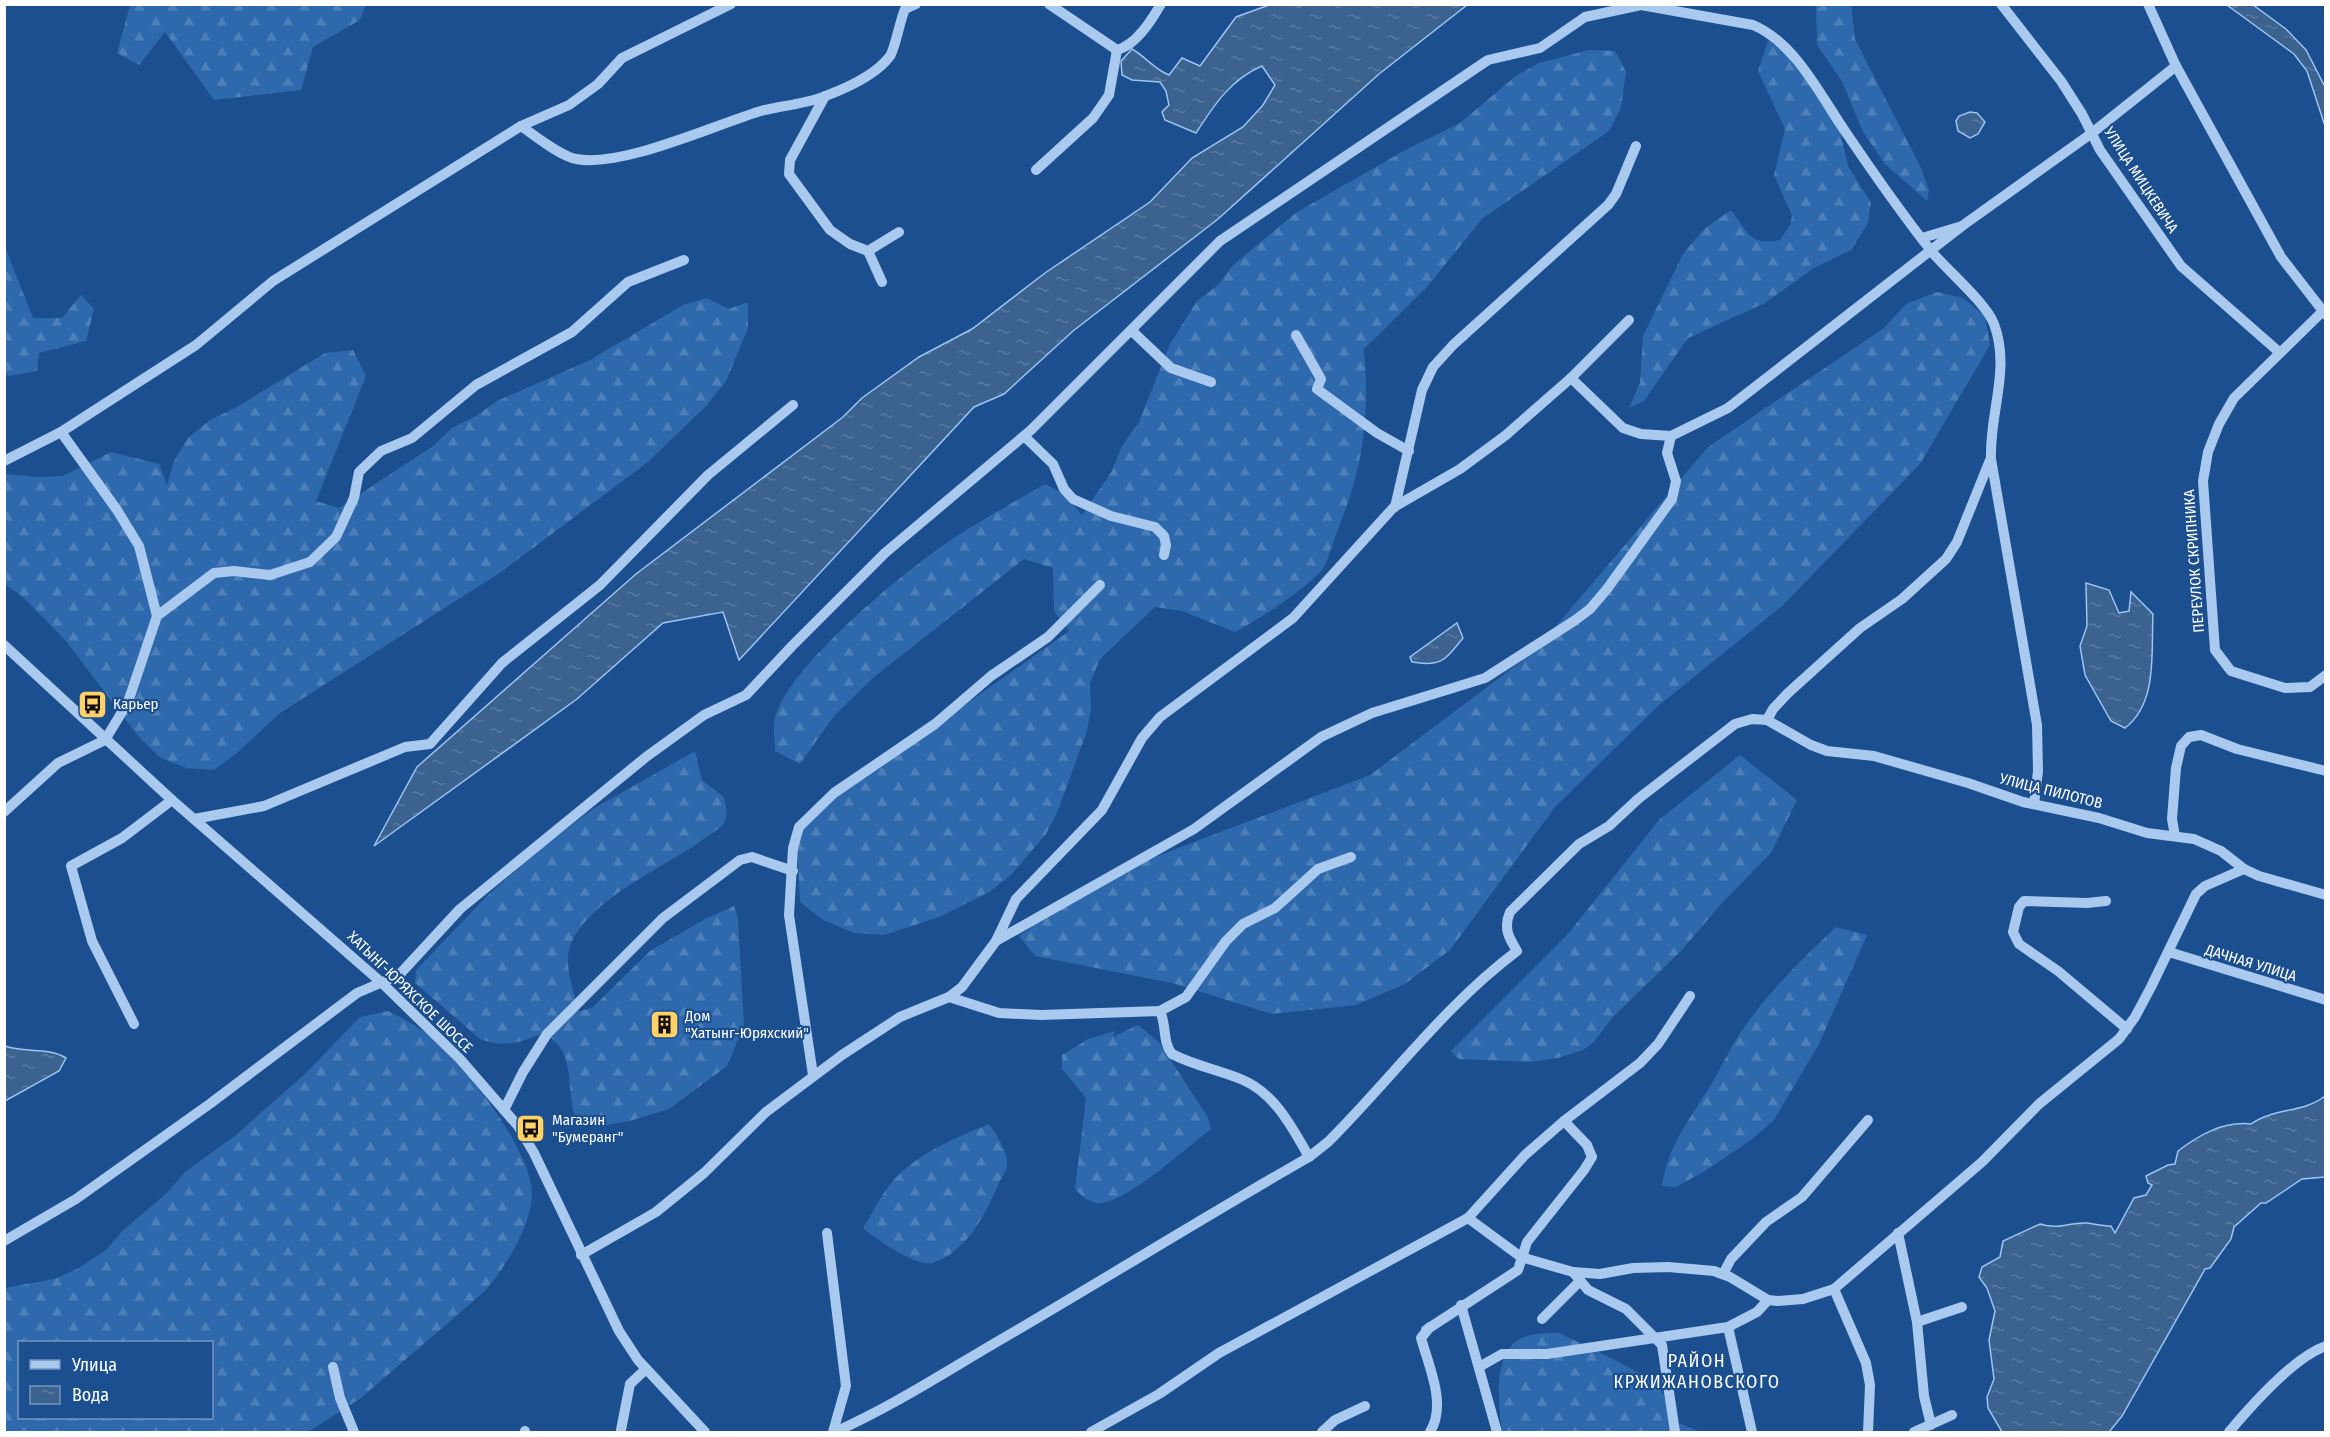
<svg xmlns="http://www.w3.org/2000/svg" width="2330" height="1437" font-family="'Fira Sans Condensed',sans-serif">
<style>
.forest{fill:url(#forest-firs);fill-rule:evenodd}
.water{fill:url(#water-ripples);stroke:#9cc4f0;stroke-width:1.5}
.lines{fill:none;stroke-linecap:round;stroke-linejoin:round}
.minor{stroke:#a9c9ee;stroke-width:10}
.labels{text-anchor:middle;stroke-width:4.5;stroke-linejoin:round;paint-order:stroke}
.street-label{font-size:15px;fill:#fff;stroke:#1b4f8f}
.poi-label{font-size:15px;fill:#fff;stroke:#1b4f8f;text-anchor:start}
.quarter-label{font-size:18px;letter-spacing:1.5px;fill:#fff;stroke:#1b4f8f}
</style>
<defs>
<pattern id="forest-firs" width="22" height="20" patternUnits="userSpaceOnUse" patternTransform="scale(1.5)"><rect width="22" height="20" fill="#2e69ad"/><path d="M5 1l3.5 6h-7zM16 11l3.5 6h-7z" fill="#4d80b9"/></pattern>
<pattern id="water-ripples" width="26" height="14" patternUnits="userSpaceOnUse" patternTransform="scale(1.5)"><rect width="26" height="14" fill="#3c6290"/><path d="M2 4q2-2 4 0t4 0M15 11q2-2 4 0t4 0" fill="none" stroke="#597aa1"/></pattern>
</defs>
<rect width="100%" height="100%" fill="#1b4f8f"/>
<g class="forest">
<path d="M130 5V4L366 5 360 20 313 47 301 90 214 100 165 32 139 65 117 53Z"/>
<path d="M1816 5H1851L1855 39 1921 168 1929 190 1927 201 1885 164 1863 132 1842 81 1817 45Z"/>
<path d="M1778 40 1837 117 1848 166 1871 203 1868 223 1851 250 1814 268 1765 303 1688 338 1644 401 1629 408 1640 383 1643 336 1683 254 1704 229 1731 210C1748 232 1749 246 1780 240L1790 225 1792 216 1774 175 1785 129 1758 71 1768 41Z"/>
<path d="M1589 50 1615 51 1626 72 1621 108 1609 131 1483 218 1426 288 1364 349C1370 422 1363 469 1335 537 1331 547 1328 563 1321 571 1303 591 1259 619 1235 632L1182 611 1155 607 1100 659 1090 683 1091 710 1086 734 1057 813 1046 834 1011 875 989 892 939 917 884 935 854 933 823 920 800 902 797 843 803 829 830 801 1069 631 1054 611 1053 568 1024 559 874 677 834 716 800 764 775 751C775 742 773 732 774 723 781 671 909 567 954 538 983 519 1014 502 1045 484L1066 495 1082 515 1112 471 1122 446 1139 422 1170 344 1197 301 1218 285 1233 265 1297 212 1409 148 1460 123 1517 75 1539 63Z"/>
<path d="M5 247 33 318H62L81 295 94 309 86 341 39 353 37 371 9 376 4 373Z"/>
<path d="M1937 292 1963 298 1985 316 1990 345 1920 464 1782 606 1658 706 1555 807 1450 950 1405 984 1356 1005 1272 1014 1172 983 1035 956 1019 936 1087 887 1134 865 1370 775 1535 651 1708 447 1884 328 1906 304Z"/>
<path d="M707 298 729 309 748 302V328L726 381 707 405 648 462 501 572 280 713 237 753 214 770 186 768 159 757 139 737 66 641 24 598 5 584V474L39 477 63 476 111 452 159 464 167 485 174 461 188 438 210 420 237 407 325 353 353 350 366 376 316 501 339 508 433 446 452 428 476 416 497 401 590 360 683 305Z"/>
<path d="M695 751 702 780 724 797C726 807 729 815 723 824 718 831 705 837 698 843 661 869 573 907 568 957 567 974 575 995 579 1011L592 1008 650 951 705 919 734 906 738 918 744 1025 727 1066 669 1109 630 1121 601 1126 575 1116C565 1085 577 1050 543 1033 521 1043 503 1048 480 1039L415 983 416 970 489 894 543 847 593 809Z"/>
<path d="M1740 755 1797 800 1771 853 1722 903 1681 951 1612 1018 1593 1043 1583 1050 1558 1058 1531 1062 1459 1059 1451 1051 1568 934 1659 820Z"/>
<path d="M1836 927 1867 935 1819 1044 1774 1120 1751 1140 1705 1171 1676 1187 1662 1186C1667 1148 1689 1120 1709 1088 1720 1070 1729 1050 1741 1032 1767 993 1802 959 1836 927Z"/>
<path d="M388 1011C406 1020 423 1029 438 1043 469 1072 531 1150 532 1193 532 1225 505 1268 485 1291L361 1398 308 1432H5L4 1288 54 1279 77 1269 106 1250 123 1230 167 1193 185 1172 236 1135 306 1073 360 1017ZM20 1342H212V1418H20Z"/>
<path d="M1138 1025 1159 1042 1207 1116 1211 1129C1185 1149 1137 1193 1107 1202 1094 1206 1083 1198 1075 1189L1086 1098 1062 1069V1055L1088 1039 1115 1031 1113 1037Z"/>
<path d="M989 1124C997 1135 1008 1152 1007 1166 1006 1171 1001 1179 999 1183 987 1212 966 1253 932 1263 916 1267 876 1239 863 1228 873 1213 881 1194 893 1181 918 1153 955 1138 989 1124Z"/>
<path d="M1559 1333C1576 1341 1650 1375 1659 1387 1666 1397 1668 1407 1668 1419L1701 1432H1502C1499 1407 1491 1352 1522 1338 1533 1333 1547 1333 1559 1333Z"/>
</g>
<g class="water">
<path d="M1269 5H1467L1379 74 1218 219 1073 331 1004 394 974 407 739 660 723 612 663 623 577 699 374 846 417 767 636 574 843 417 862 398 919 357 972 329 1045 273 1150 202 1192 158 1243 127 1263 105 1275 85 1262 66C1231 79 1214 105 1196 133L1165 120 1162 112 1169 105 1166 91 1160 82 1132 80 1122 75 1121 61 1132 49C1146 57 1154 69 1169 75L1182 58 1200 66 1236 17Z"/>
<path d="M2227 5H2253L2286 29 2306 50 2325 87V126L2307 71 2294 54Z"/>
<path d="M1970 112 1977 113 1985 122 1978 134 1970 138 1958 131 1956 121 1959 116Z"/>
<path d="M2086 583 2109 590 2119 613 2129 611 2131 592 2153 614C2151 652 2158 703 2125 728L2111 721 2085 675 2080 646 2087 626Z"/>
<path d="M1457 623 1463 638C1445 660 1442 667 1412 662L1410 657Z"/>
<path d="M5 1046C24 1053 48 1047 66 1058L59 1071 5 1101Z"/>
<path d="M2325 1096V1177L2302 1179 2266 1203H2261L2234 1227 2231 1239 2210 1268 2205 1269 2122 1416 2109 1432H2002L1988 1408 1987 1397 1994 1379 1989 1340 1995 1311 1987 1288 1979 1277 1982 1267 2000 1257 2003 1241 2040 1224C2060 1230 2068 1222 2087 1223 2095 1224 2102 1226 2111 1226L2115 1233 2134 1198 2146 1195 2152 1185 2148 1183 2146 1176 2168 1165 2175 1164 2178 1151C2199 1135 2223 1121 2251 1124 2273 1108 2304 1113 2325 1096Z"/>
</g>
<g class="lines">
<g class="minor">
<path d="M1049 4 1117 50C1136 45 1151 21 1161 4"/>
<path d="M2001 4 2061 81 2082 114 2100 150 2181 266 2279 352"/>
<path d="M2148 4 2176 66 2281 257 2326 315"/>
<path d="M825 96 790 160 789 174 830 230 850 244 868 251 899 232"/>
<path d="M521 126C534 135 560 156 576 159 622 168 714 125 761 111 783 105 808 104 828 95 849 87 876 75 890 56 895 49 900 20 905 9L916 4"/>
<path d="M1036 170 1093 118 1109 95 1117 50"/>
<path d="M1922 238 1962 226"/>
<path d="M868 251 882 282"/>
<path d="M2322 312 2234 398 2219 424 2208 452 2203 481 2215 650 2231 671 2285 688 2310 687 2326 675"/>
<path d="M1132 331 1171 368 1211 382"/>
<path d="M1296 335 1321 379 1317 389 1377 433 1409 451"/>
<path d="M1571 378 1623 428 1641 434 1671 436 1728 408 1962 226 2092 133 2176 66"/>
<path d="M1024 436 1053 464 1064 489 1073 499 1111 516 1155 527 1164 536 1166 545 1164 555"/>
<path d="M4 461 61 432 196 345 273 281 521 126 569 105 598 84 622 58 731 4"/>
<path d="M1395 507 1422 390 1433 367 1453 345 1608 205 1616 194 1636 146"/>
<path d="M157 616 214 573 234 571 270 575 310 562 336 537 354 498 359 472 381 451 412 438 476 385 572 332 628 282 684 260"/>
<path d="M4 645 172 800 382 983 460 1059 518 1126 534 1153 619 1331 638 1360 705 1432"/>
<path d="M1767 720 1811 745 1827 751 1874 756 1968 783 2023 802 2099 818 2147 833 2194 839 2221 851 2244 869 2259 876 2326 895"/>
<path d="M4 812 58 763 105 740 128 702 157 616 139 546 117 510 61 432"/>
<path d="M194 819 264 806 405 747 430 744 502 663 600 585 708 475 793 405"/>
<path d="M2175 836 2172 819 2176 768 2181 746 2189 737 2201 735 2237 749 2326 771"/>
<path d="M2106 901 2087 903 2024 901 2019 907 2013 932 2019 944 2058 971 2127 1029"/>
<path d="M996 941 1194 829 1321 737 1372 713 1485 678 1574 621 1590 609 1607 589 1672 499 1676 481 1667 453 1671 436"/>
<path d="M2169 952 2326 1000"/>
<path d="M949 997 999 1013 1041 1015 1160 1011C1167 1026 1162 1041 1172 1054 1195 1066 1220 1070 1243 1080 1275 1094 1292 1127 1309 1157"/>
<path d="M1160 1011 1186 997 1226 941 1243 924 1275 908 1318 869 1351 857"/>
<path d="M134 1024 92 941 71 866 122 838 172 800"/>
<path d="M813 1075 789 915 793 848 799 827 834 793 935 724 991 676 1048 637 1100 585"/>
<path d="M504 1110 523 1072 547 1034 663 918 740 860 752 857 793 871"/>
<path d="M1468 1218 1521 1257 1573 1272 1600 1274 1633 1268 1668 1267 1714 1271 1730 1277 1768 1300 1777 1301 1803 1299 1834 1289 1982 1162 2039 1104 2119 1039 2135 1017 2151 987 2196 894 2205 886 2244 869"/>
<path d="M827 1233 846 1386 833 1432"/>
<path d="M1898 1233 1917 1322 1924 1396 1931 1425"/>
<path d="M4 1241 76 1199 211 1103 357 993 399 975 460 909 646 757 704 715 746 695 792 646 885 553 1031 430 1220 241 1488 60 1540 48 1585 17 1641 5 1753 25C1796 43 1821 97 1847 134 1874 174 1902 214 1932 252 1948 271 1986 303 1994 324 2011 369 1989 414 1991 459L2037 725 2038 771 2034 804"/>
<path d="M581 1255 656 1212 704 1173 766 1112 842 1055 900 1017 949 997 962 987 996 941 1016 899 1102 810 1142 738 1160 717 1293 618 1394 507 1460 469 1506 435 1571 378 1629 320"/>
<path d="M1573 1272 1588 1290 1626 1309 1662 1345 1675 1432"/>
<path d="M1723 1274 1731 1259 1766 1222 1802 1197 1868 1120"/>
<path d="M1834 1289 1866 1363 1870 1385 1868 1432"/>
<path d="M1461 1305 1497 1432"/>
<path d="M1542 1319 1580 1281"/>
<path d="M1917 1322 1962 1307"/>
<path d="M1728 1327 1752 1432"/>
<path d="M1426 1330 1518 1270 1527 1242 1584 1170 1592 1157 1587 1145 1564 1121"/>
<path d="M333 1367 340 1398 354 1432"/>
<path d="M1479 1367 1502 1354H1547L1728 1327 1757 1312 1768 1300"/>
<path d="M621 1430 630 1384 646 1369"/>
<path d="M525 1431V1432"/>
<path d="M835 1432C891 1407 942 1374 995 1343 1100 1282 1204 1217 1309 1157L1328 1142C1391 1079 1445 1005 1517 951 1509 938 1503 928 1510 912L1579 844 1609 826 1638 799 1735 724 1752 719 1767 720 1773 709 1788 693 1860 628 1902 599 1946 559 1957 542 1990 460"/>
<path d="M1091 1432 1159 1394 1219 1353 1468 1218 1525 1155 1564 1121 1640 1063 1658 1044 1690 996"/>
<path d="M1322 1432 1335 1420 1365 1406"/>
<path d="M1430 1432C1447 1405 1429 1367 1421 1338L1430 1327"/>
<path d="M1914 1432 1952 1415"/>
<path d="M2229 1432C2250 1407 2294 1357 2326 1346"/>
</g>
</g>
<defs>
<symbol id="bus-square" viewBox="-11 -11 22 22"><rect x="-9" y="-9" width="18" height="18" rx="4" fill="#ffd166" stroke="#1b4f8f"/><path d="M-5-6H5V4H4V6H2V4H-2V6H-4V4H-5ZM-3.5-4V0h7V-4ZM-3.5 1.2v1.5H-2V1.2ZM2 1.2v1.5H3.5V1.2Z" fill="#111"/></symbol>
<symbol id="building-square" viewBox="-11 -11 22 22"><rect x="-9" y="-9" width="18" height="18" rx="4" fill="#ffd166" stroke="#1b4f8f"/><path d="M-4-6H4V6H1V3H-1V6H-4ZM-2.5-4.3h1.7v1.8h-1.7ZM.8-4.3h1.7v1.8H.8ZM-2.5-1h1.7V.8h-1.7ZM.8-1h1.7V.8H.8Z" fill="#111"/></symbol>
</defs>
<g fill-rule="evenodd">
<use href="#bus-square" x="76" y="688" width="33" height="33"/>
<use href="#building-square" x="648" y="1008" width="33" height="33"/>
<use href="#bus-square" x="514" y="1112" width="33" height="33"/>
</g>
<g class="labels">
<g class="street-label">
<text transform="translate(2141 180) rotate(57)" y="5">УЛИЦА МИЦКЕВИЧА</text>
<text transform="translate(2194 561) rotate(-94)" y="5">ПЕРЕУЛОК СКРИПНИКА</text>
<text transform="translate(2051 791) rotate(14)" y="5">УЛИЦА ПИЛОТОВ</text>
<text transform="translate(2251 963) rotate(17)" y="5">ДАЧНАЯ УЛИЦА</text>
<text transform="translate(410 992) rotate(44)" y="5">ХАТЫНГ-ЮРЯХСКОЕ ШОССЕ</text>
</g>
<g class="poi-label">
<text x="113" y="709">Карьер</text>
<text x="685" y="1021">Дом<tspan x="685" dy="17">"Хатынг-Юряхский"</tspan></text>
<text x="552" y="1125">Магазин<tspan x="552" dy="17">"Бумеранг"</tspan></text>
</g>
<g class="quarter-label">
<text x="1697" y="1367">РАЙОН<tspan x="1697" dy="21">КРЖИЖАНОВСКОГО</tspan></text>
</g>
</g>
<rect width="2330" height="1437" fill="none" stroke="#ffffff" stroke-width="12"/>
<rect x="18" y="1341" width="195" height="78" fill="#1b4f8f" stroke="#7695bc" stroke-width="1.5"/>
<rect x="30" y="1360" width="30" height="9" fill="#a9c9ee" stroke="#7695bc" stroke-width="1.5"/>
<text x="72" y="1371" font-size="18" fill="#ffffff">Улица</text>
<rect x="30" y="1386" width="30" height="18" fill="url(#water-ripples)" stroke="#7695bc" stroke-width="1.5"/>
<text x="72" y="1401" font-size="18" fill="#ffffff">Вода</text>
</svg>
